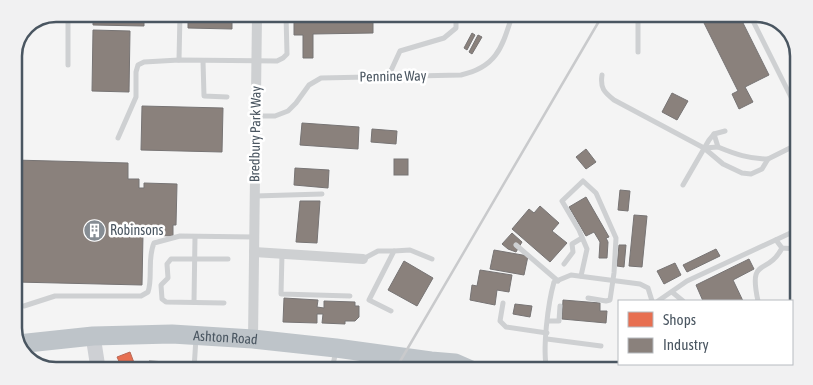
<svg xmlns="http://www.w3.org/2000/svg" width="813" height="385" font-family="'Asap Condensed',sans-serif">
<style>
.shops{fill:#e76f51;stroke:#b86856}
.industry{fill:#8a817c;stroke:#777474}
.lines{fill:none;stroke-linecap:round;stroke-linejoin:round}
.lane{stroke:#ced0d2;stroke-width:5}
.street{stroke:#ced0d2;stroke-width:10}
.secondary{stroke:#ced0d4;stroke-width:15}
.highway{stroke:#bec4c9;stroke-width:19}
.rail{stroke:#c9cacc;stroke-width:2.5}
.labels{text-anchor:middle;stroke-width:5;stroke-linejoin:round;paint-order:stroke}
.street-label{font-size:14px;fill:#4a5661;stroke:#fff}
.poi-label{font-size:14px;fill:#4a5661;stroke:#fff;text-anchor:start}
.rim{fill:none;stroke:#4a5661;stroke-width:2.5}
</style>
<rect width="100%" height="100%" fill="#f4f4f4"/>
<path class="shops" d="M130 352 136 368H122L117 357Z"/>
<g class="industry">
<path d="M93 14H144V26L93 25Z"/>
<path d="M188 14 232 15V29L188 28Z"/>
<path d="M54 15V19H43Z"/>
<path d="M294 15H373V33L313 34V58H303V35H294Z"/>
<path d="M701 17H740L769 75 745 87 753 102 739 109 732 94 738 91Z"/>
<path d="M93 30 130 31 129 92 92 91Z"/>
<path d="M472 33 475 35 467 50 464 48Z"/>
<path d="M478 35 482 37 472 54 469 52Z"/>
<path d="M672 93 688 101 677 120 662 112Z"/>
<path d="M142 106 223 108 222 152 141 150Z"/>
<path d="M302 123 359 127 358 149 300 145Z"/>
<path d="M372 129 397 131 396 144 371 142Z"/>
<path d="M586 149 596 162 586 169 576 157Z"/>
<rect x="394" y="159" width="14" height="16"/>
<path d="M14 160 128 163V179H139V188H144V183L177 184 176 225H173V236L143 235 142 285 16 282 15 302H14Z"/>
<path d="M295 168 329 170 328 188 294 185Z"/>
<path d="M620 190 630 191 628 211 618 210Z"/>
<path d="M586 197 609 237 606 238 608 242 607 258H599L600 242 594 232 586 236 569 207Z"/>
<path d="M300 201H320L317 243 296 242Z"/>
<path d="M540 206 559 223 552 231 567 243 550 262 512 229 529 209 534 213Z"/>
<path d="M634 215 647 216 642 267 629 266Z"/>
<path d="M512 233 522 242 516 252 508 249 502 244Z"/>
<path d="M619 245H626L624 267 617 266Z"/>
<path d="M716 249 720 256 687 272 683 265Z"/>
<path d="M494 250 528 256 524 275 490 269Z"/>
<path d="M749 259 754 269 733 280 743 301H703L696 285Z"/>
<path d="M404 261 433 278 417 306 388 290Z"/>
<path d="M675 263 681 275 664 284 657 271Z"/>
<path d="M480 270 512 275 509 292 497 290 495 305 470 300 472 285 477 286Z"/>
<path d="M284 298 318 300 317 307 324 308V301L355 302V306H359V317L355 321H345V324L322 323 323 314H317V323L283 322Z"/>
<path d="M563 300 600 303V311H607L606 323 562 319Z"/>
<path d="M515 304 532 306 530 317 513 314Z"/>
<path d="M149 361 168 362V368H149Z"/>
<path d="M673 364H698V368L672 366Z"/>
</g>
<g class="lines">
<g class="lane">
<path d="M638 16V52"/>
<path d="M751 17 798 111"/>
<path d="M179 60 180 14"/>
<path d="M203 61 204 96 227 97"/>
<path d="M68 65V14"/>
<path d="M602 75C600 88 604 92 614 100L704 148 723 164 742 173 751 174 762 169 768 159 798 144"/>
<path d="M388 77 400 51 444 38 456 28V22"/>
<path d="M255 116H275L288 111 296 103 309 85 321 78 461 75C497 67 502 47 512 16"/>
<path d="M714 134 718 147C735 154 749 159 768 159"/>
<path d="M118 138 136 97V72L138 65 144 62 179 60 277 61 283 58 287 54 286 15"/>
<path d="M704 148 718 147"/>
<path d="M683 185 709 140 714 134 725 131"/>
<path d="M255 196 322 194"/>
<path d="M776 240 782 248 797 249"/>
<path d="M516 245 558 281"/>
<path d="M282 254 281 294 350 296"/>
<path d="M363 259 378 251H394"/>
<path d="M564 264 573 252 572 244 582 238"/>
<path d="M581 276 587 249 579 230 562 201 583 181 596 193 616 238 614 273 610 300 606 301 588 298"/>
<path d="M672 292 683 301"/>
<path d="M658 301 687 281 797 230"/>
<path d="M758 301C748 255 767 277 782 248"/>
<path d="M194 302 195 237"/>
<path d="M224 303 166 302 162 299 161 285 168 278 167 264 171 259H228"/>
<path d="M503 303 500 321 506 327 547 333"/>
<path d="M24 306 55 296H141L148 292C153 277 147 259 154 243L180 236 254 237"/>
<path d="M391 311 369 300 394 251 410 250 432 259"/>
<path d="M548 321H559L560 306"/>
<path d="M547 339 601 346"/>
<path d="M194 369 196 338"/>
<path d="M332 369 336 351"/>
<path d="M547 370C542 350 548 303 554 282L571 275 640 284 648 288 652 301"/>
<path d="M643 371 646 364"/>
</g>
<g class="street">
<path d="M254 252 363 259"/>
<path d="M253 339 257 15"/>
</g>
<path class="secondary" d="M93 336 98 368"/>
<path class="highway" id="s1" d="M18 344 93 336 172 334 253 339 336 348 431 361 455 363 471 370"/>
<path class="rail" d="M395 370 602 16"/>
</g>
<defs>
<symbol id="building-disc" viewBox="-11 -11 22 22"><circle r="9.5" fill="#868d94" stroke="#fff"/><path d="M-4-6H4V6H1V3H-1V6H-4ZM-2.5-4.3h1.7v1.8h-1.7ZM.8-4.3h1.7v1.8H.8ZM-2.5-1h1.7V.8h-1.7ZM.8-1h1.7V.8H.8Z" fill="#fff"/></symbol>
</defs>
<g fill-rule="evenodd">
<use href="#building-disc" x="82" y="218" width="25" height="25"/>
</g>
<g class="labels">
<g class="street-label">
<text transform="translate(393 76) rotate(-1)" y="5">Pennine Way</text>
<text transform="translate(255 134) rotate(-89)" y="5">Bredbury Park Way</text>
<text dy="5" stroke="none"><textPath href="#s1" startOffset="208">Ashton Road</textPath></text>
</g>
<g class="poi-label">
<text x="110" y="235">Robinsons</text>
</g>
</g>
<path d="M0 0H813V385H0ZM56 22H756A34 34 0 0 1 790 56V328A34 34 0 0 1 756 362H56A34 34 0 0 1 22 328V56A34 34 0 0 1 56 22Z" fill="#f1f1f2" fill-rule="evenodd"/>
<path class="rim" d="M56 22H756A34 34 0 0 1 790 56V328A34 34 0 0 1 756 362H56A34 34 0 0 1 22 328V56A34 34 0 0 1 56 22Z"/>
<rect x="618" y="300" width="175" height="65" fill="#ffffff" stroke="#b7bbc0"/>
<rect x="628" y="312" width="25" height="15" fill="#e76f51" stroke="#b7bbc0"/>
<text x="663" y="325" font-size="15" fill="#4a5661">Shops</text>
<rect x="628" y="338" width="25" height="15" fill="#8a817c" stroke="#b7bbc0"/>
<text x="663" y="350" font-size="15" fill="#4a5661">Industry</text>
</svg>
